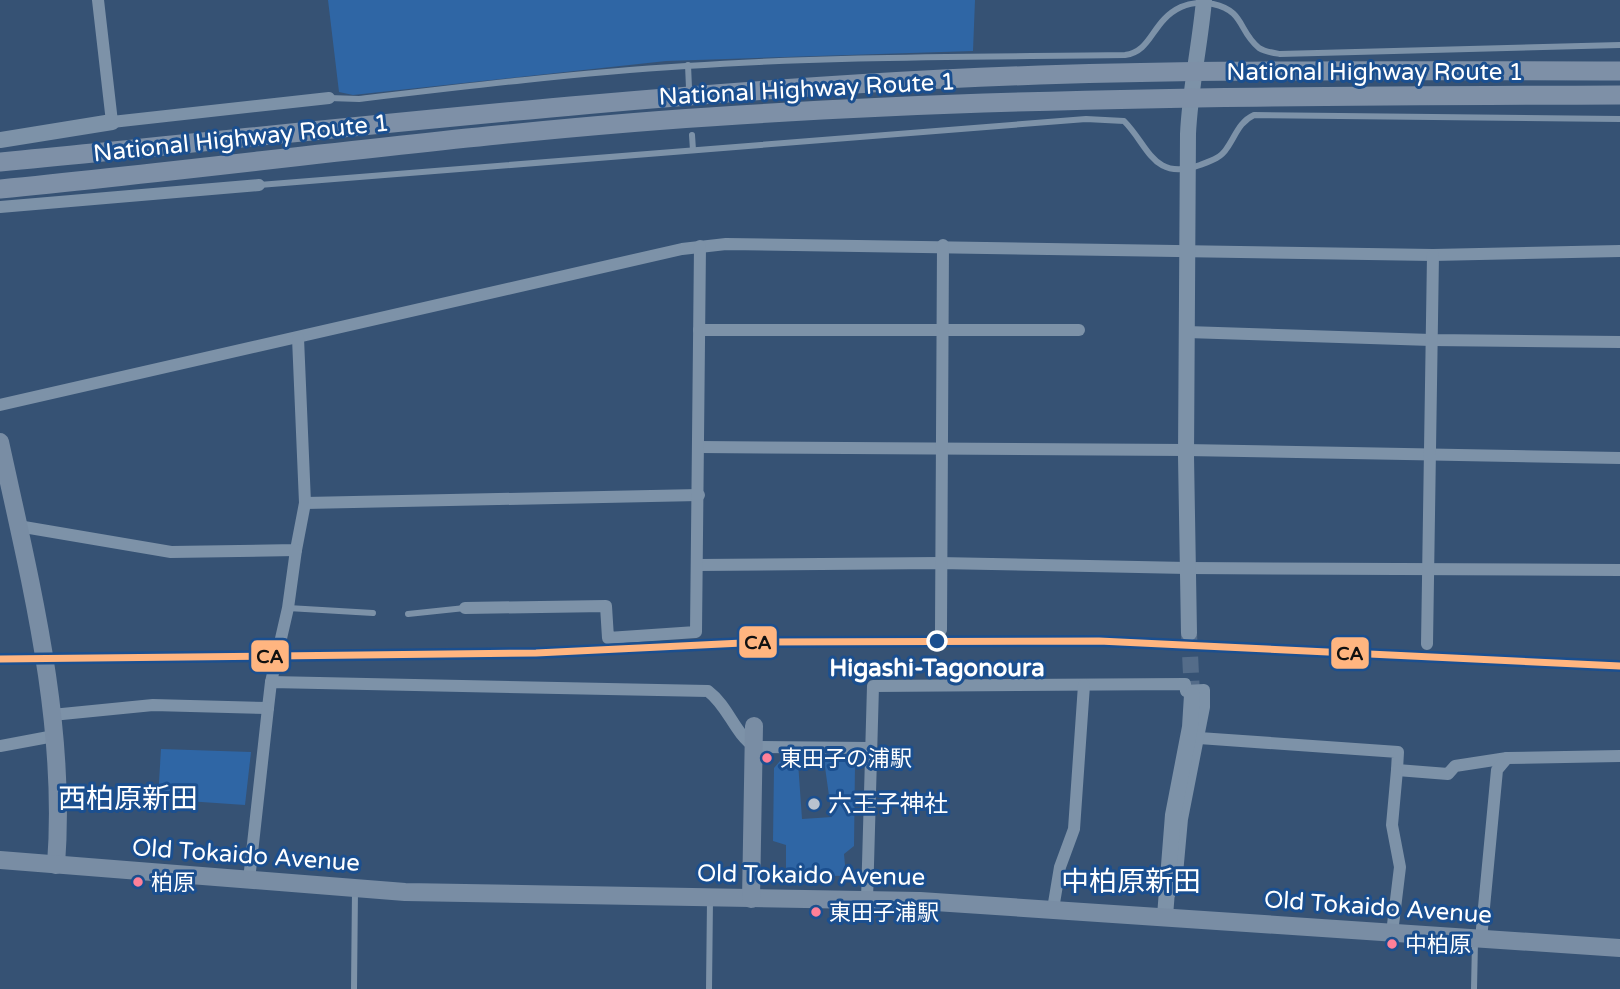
<svg xmlns="http://www.w3.org/2000/svg" width="1620" height="989" font-family="'Varela Round','Noto Sans JP',sans-serif">
<style>
.green{fill:#2f66a5;fill-rule:evenodd}
.lines{fill:none;stroke-linecap:round;stroke-linejoin:round}
.tertiary-tunnel{stroke:#546c89;stroke-width:16;stroke-dasharray:16 8;stroke-linecap:butt}
.service{stroke:#7d92a8;stroke-width:6}
.minor{stroke:#7d92a8;stroke-width:12}
.tertiary{stroke:#7d92a8;stroke-width:16}
.secondary{stroke:#798da4;stroke-width:18}
.trunk{stroke:#7e90a7;stroke-width:19}
.rail-1-casing{stroke:#1b4f8f;stroke-width:12}
.rail-1{stroke:#ffb580;stroke-width:7}
.stop-dot{fill:#1b4f8f;stroke:#fff;stroke-width:3.5}
.bus-dot{fill:#ff8098;stroke:#1b4f8f;stroke-width:2.5}
.poi-dot{fill:#b9c2ce;stroke:#1b4f8f;stroke-width:2.5}
.labels{text-anchor:middle;stroke-width:6;stroke-linejoin:round;paint-order:stroke}
.bus-label{font-size:22px;fill:#fff;stroke:#1b4f8f;text-anchor:start}
.street-label{font-size:24px;fill:#fff;stroke:#1b4f8f}
.stop-label{font-size:24px;font-weight:bold;fill:#fff;stroke:#1b4f8f}
.poi-label{font-size:24px;fill:#fff;stroke:#1b4f8f;text-anchor:start}
.quarter-label{font-size:28px;fill:#fff;stroke:#1b4f8f}
.line-badge{stroke:#1b4f8f;stroke-width:2.5}
.pale-badge-label{font-size:19px;text-anchor:middle;font-weight:bold;fill:#111}
</style>
<rect width="100%" height="100%" fill="#365274"/>
<g class="green">
<path d="M328 0H975L973 51 666 61 353 95 339 92Z"/>
<path d="M161 749 251 752 245 805 158 799Z"/>
<path d="M786 754 841 755 855 765 854 846 844 854 846 876 786 875V845L773 841 774 768ZM824 760 832 817 802 819 798 762Z"/>
</g>
<g class="lines">
<path class="tertiary-tunnel" d="M1189 633 1192 695"/>
<g class="service">
<path d="M688 65 689 88"/>
<path d="M329 98 359 99C468 86 576 73 686 66 832 56 979 57 1125 55 1153 51 1151 21 1181 7 1192 2 1202 2 1213 4 1245 11 1238 31 1259 48 1265 52 1274 53 1280 54L1620 45"/>
<path d="M692 135 693 150"/>
<path d="M259 185 1086 119 1124 121C1149 146 1153 182 1200 165 1211 161 1221 158 1227 148 1236 135 1239 122 1254 115L1620 119"/>
<path d="M288 608 373 613"/>
<path d="M408 614 465 608"/>
<path d="M354 989 355 890"/>
<path d="M709 989 710 900"/>
<path d="M1474 989 1475 942"/>
</g>
<g class="minor">
<path d="M98 0 112 122 329 98"/>
<path d="M0 207 259 185"/>
<path d="M699 330H1079"/>
<path d="M1187 332 1431 340 1620 342"/>
<path d="M0 405 682 249 726 244 1433 255 1620 251"/>
<path d="M699 447 1186 450 1620 458"/>
<path d="M305 503 699 495"/>
<path d="M18 526 171 552 296 550 305 503 298 338"/>
<path d="M698 565 939 563 1187 568 1620 570"/>
<path d="M465 608 606 606 608 638 696 632 700 246"/>
<path d="M941 630 943 245"/>
<path d="M1427 644 1433 255"/>
<path d="M271 682 288 608 296 550"/>
<path d="M52 715 153 705 268 708 271 682 708 691C729 707 734 733 755 747L870 748"/>
<path d="M1199 738 1398 752 1397 770 1448 774 1455 766 1507 758"/>
<path d="M0 746 54 736"/>
<path d="M249 880 268 708"/>
<path d="M867 900 873 686 1185 684 1186 691 1204 690V707L1182 819 1176 885 1166 898"/>
<path d="M1053 909 1060 867 1074 829 1084 685"/>
<path d="M1392 933 1400 867 1392 825 1397 770"/>
<path d="M1481 939 1497 770 1507 758 1620 756"/>
</g>
<g class="tertiary">
<path d="M0 140 112 122"/>
<path d="M1189 633 1186 456 1188 134C1190 89 1200 45 1204 0"/>
<path d="M1165 916 1173 815 1190 727 1192 695"/>
</g>
<g class="secondary">
<path d="M0 442C30 580 67 723 56 865"/>
<path d="M0 860 405 892 920 901 1620 948"/>
<path d="M751 899 754 726"/>
</g>
<g class="trunk">
<path d="M0 162C314 132 628 95 943 79 1168 68 1394 71 1620 71"/>
<path d="M0 189C246 165 492 130 739 115 1032 96 1326 96 1620 95"/>
</g>
<defs>
<path id="rail-1" d="M0 659 536 653 763 642 1099 641 1620 666"/>
</defs>
<use href="#rail-1" class="rail-1-casing"/>
<use href="#rail-1" class="rail-1"/>
</g>
<circle class="stop-dot" cx="937" cy="641" r="9"/>
<g class="bus-dot">
<circle cx="767" cy="758" r="6"/>
<circle cx="138" cy="882" r="6"/>
<circle cx="816" cy="912" r="6"/>
<circle cx="1392" cy="944" r="6"/>
</g>
<circle class="poi-dot" cx="814" cy="804" r="7"/>
<g class="labels">
<g class="bus-label">
<text x="780" y="766">東田子の浦駅</text>
<text x="151" y="890">柏原</text>
<text x="829" y="920">東田子浦駅</text>
<text x="1405" y="952">中柏原</text>
</g>
<g class="street-label">
<text x="1375" y="80">National Highway Route 1</text>
<text transform="translate(807 89) rotate(-3)" y="8">National Highway Route 1</text>
<text transform="translate(241 138) rotate(-6)" y="8">National Highway Route 1</text>
<text transform="translate(246 855) rotate(4)" y="8">Old Tokaido Avenue</text>
<text transform="translate(811 875) rotate(1)" y="8">Old Tokaido Avenue</text>
<text transform="translate(1378 907) rotate(4)" y="8">Old Tokaido Avenue</text>
</g>
<g class="stop-label">
<text x="937" y="676">Higashi-Tagonoura</text>
</g>
<g class="poi-label">
<text x="828" y="812">六王子神社</text>
</g>
<g class="quarter-label">
<text x="128" y="808">西柏原新田</text>
<text x="1131" y="891">中柏原新田</text>
</g>
</g>
<g class="line-badge">
<rect x="738" y="625" width="40" height="34" rx="7" fill="#ffb580"/>
<rect x="1330" y="636" width="40" height="34" rx="7" fill="#ffb580"/>
<rect x="250" y="639" width="40" height="34" rx="7" fill="#ffb580"/>
</g>
<g class="pale-badge-label">
<text x="758" y="649">CA</text>
<text x="1350" y="660">CA</text>
<text x="270" y="663">CA</text>
</g>
</svg>
